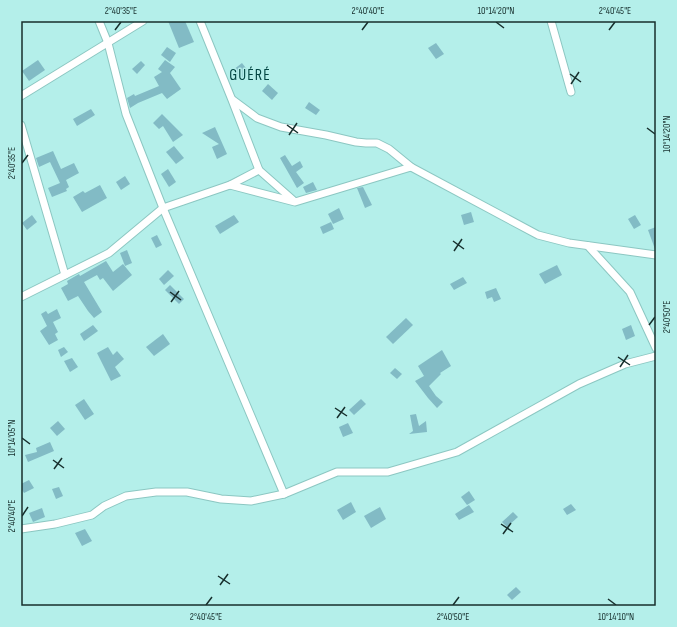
<svg xmlns="http://www.w3.org/2000/svg" width="677" height="627" font-family="'Sofia Sans Condensed',sans-serif">
<style>
.building{fill:#82bbc5}
.lines{fill:none;stroke-linecap:round;stroke-linejoin:round}
.minor-casing{stroke:#8cc7c2;stroke-width:9}
.minor{stroke:#fff;stroke-width:7}
.ticks{fill:none;stroke:#172f2d;stroke-width:1.5}
.labels{text-anchor:middle;stroke-width:3;stroke-linejoin:round;paint-order:stroke}
.neighbourhood-label{font-size:16px;letter-spacing:1px;fill:#004441;stroke:#b4efea}
.neatline{fill:none;stroke:#172f2d;stroke-width:1.5}
.ticks-label{font-size:10px;text-anchor:middle;fill:#172f2d}
</style>
<rect width="100%" height="100%" fill="#b4efea"/>
<g class="building">
<path d="M168 21H185L194 42 179 48Z"/>
<path d="M436 43 444 54 436 59 428 48Z"/>
<path d="M167 47 176 53 170 62 161 55Z"/>
<path d="M38 60 45 70 29 81 22 71Z"/>
<path d="M165 60 175 67 170 73 181 89 167 99 162 93 138 103 130 108 127 98 134 94 135 96 159 86 154 77 162 72 158 69Z"/>
<path d="M141 61 145 65 137 74 132 69Z"/>
<path d="M242 63 249 72 240 79 233 70Z"/>
<path d="M268 84 278 93 272 100 262 91Z"/>
<path d="M309 102 320 110 316 115 305 108Z"/>
<path d="M91 109 95 115 77 126 73 119Z"/>
<path d="M162 114 183 135 173 142 163 126 159 129 153 123Z"/>
<path d="M215 127 227 154 217 159 212 147 219 144 202 133Z"/>
<path d="M174 146 184 158 176 164 166 152Z"/>
<path d="M53 151 61 169 74 163 79 173 66 180 69 187 66 189 67 191 52 197 48 188 60 183 50 162 39 167 36 158Z"/>
<path d="M285 155 292 166 300 161 303 167 296 172 304 183 297 188 280 158Z"/>
<path d="M168 169 176 182 169 187 161 174Z"/>
<path d="M125 176 130 184 121 190 116 182Z"/>
<path d="M313 182 317 190 306 193 303 187Z"/>
<path d="M100 185 107 198 82 212 73 197 83 191 85 193Z"/>
<path d="M363 187 372 205 365 208 357 188Z"/>
<path d="M339 208 344 219 333 224 328 214Z"/>
<path d="M471 212 474 222 464 225 461 215Z"/>
<path d="M32 215 37 222 27 230 22 223Z"/>
<path d="M234 215 239 222 220 234 215 226Z"/>
<path d="M635 215 641 225 634 229 628 219Z"/>
<path d="M331 222 334 229 323 234 320 227Z"/>
<path d="M656 227V249H655L648 230Z"/>
<path d="M157 235 162 245 156 248 151 238Z"/>
<path d="M127 250 132 263 125 266 120 253Z"/>
<path d="M106 261 113 272 123 264 132 275 113 291 103 278 100 280 97 275 84 282 102 312 94 318 88 311 78 296 68 301 61 288 68 284 67 281 79 274 80 276Z"/>
<path d="M557 265 562 275 545 284 539 274Z"/>
<path d="M168 270 174 276 164 285 159 279Z"/>
<path d="M463 277 467 283 454 290 450 284Z"/>
<path d="M170 285 184 299 179 304 165 290Z"/>
<path d="M496 288 501 299 494 302 492 297 487 299 485 292Z"/>
<path d="M57 309 61 318 53 322 58 332 55 334 58 340 49 345 40 331 47 326 41 314 46 311 48 314Z"/>
<path d="M406 318 413 325 393 344 386 337Z"/>
<path d="M93 325 98 331 84 341 80 334Z"/>
<path d="M631 325 635 336 626 340 622 329Z"/>
<path d="M163 334 170 344 154 356 146 347Z"/>
<path d="M64 347 68 352 61 357 58 350Z"/>
<path d="M108 347 113 355 117 351 124 359 115 367 121 376 111 381 97 353Z"/>
<path d="M442 350 451 366 440 373 441 374 429 386 436 396 443 402 437 408 428 398 415 381 424 376 418 366Z"/>
<path d="M72 358 78 367 70 372 64 361Z"/>
<path d="M395 368 402 374 397 379 390 373Z"/>
<path d="M84 399 94 414 85 420 75 405Z"/>
<path d="M361 399 366 404 354 415 349 410Z"/>
<path d="M416 414 419 426 426 421 427 432 409 434 413 431 410 415Z"/>
<path d="M58 421 65 429 57 436 50 428Z"/>
<path d="M348 423 353 433 343 437 339 427Z"/>
<path d="M50 442 54 451 28 462 25 455 37 452 36 448Z"/>
<path d="M29 480 34 488 24 493 21 488V484Z"/>
<path d="M59 487 63 496 56 499 52 489Z"/>
<path d="M469 491 475 500 467 505 461 497Z"/>
<path d="M351 502 356 512 343 520 337 510Z"/>
<path d="M571 504 576 510 567 515 563 509Z"/>
<path d="M469 505 474 512 459 520 455 514Z"/>
<path d="M380 507 386 519 371 528 364 516Z"/>
<path d="M42 508 45 517 33 522 29 513Z"/>
<path d="M513 512 518 517 507 527 502 522Z"/>
<path d="M85 529 92 541 82 546 75 533Z"/>
<path d="M516 587 521 592 512 600 507 595Z"/>
</g>
<g class="lines">
<defs>
<g id="minor">
<path d="M99 21 108 43 126 114 163 208 284 494"/>
<path d="M200 21 232 100 259 170 293 200"/>
<path d="M551 21 571 92"/>
<path d="M21 96 143 21"/>
<path d="M233 100 257 118 281 127 326 135 356 142 366 143H377L389 149 411 167"/>
<path d="M21 125 65 275"/>
<path d="M230 185 259 170"/>
<path d="M588 246 630 292 656 348"/>
<path d="M21 297 109 253 163 208 230 185 295 202 411 167 538 235 569 243 656 255"/>
<path d="M21 529 55 524 92 515 104 506 126 496 156 492H187L221 499 251 501 284 494 337 472H388L457 452 579 384 625 364 656 356"/>
</g>
</defs>
<use href="#minor" class="minor-casing"/>
<use href="#minor" class="minor"/>
</g>
<path class="ticks" d="M496 22 504 28M115 30 121 22M362 30 368 22M609 30 615 22M570 74 581 82M571 84 579 72M287 125 298 133M647 128 655 134M289 135 297 123M22 163 28 155M453 241 464 249M454 251 462 239M170 292 181 300M171 302 179 291M649 325 655 317M618 357 630 365M620 367 628 355M335 408 347 416M337 418 345 407M22 438 30 444M53 460 64 468M54 469 62 458M22 516 28 507M501 524 513 532M503 534 511 523M218 576 230 584M220 585 228 574M608 599 616 605M206 605 212 597M453 605 459 597"/>
<g class="labels">
<g class="neighbourhood-label">
<text x="250" y="80">GUÉRÉ</text>
</g>
</g>
<rect width="677" height="627" fill="none" stroke="#b4efea" stroke-width="44"/>
<rect x="22" y="22" width="633" height="583" class="neatline"/>
<g class="ticks-label">
<text x="121" y="14">2°40'35"E</text>
<text x="368" y="14">2°40'40"E</text>
<text x="496" y="14">10°14'20"N</text>
<text x="615" y="14">2°40'45"E</text>
<text transform="translate(666 134) rotate(-90)" y="4">10°14'20"N</text>
<text transform="translate(11 163) rotate(-90)" y="4">2°40'35"E</text>
<text transform="translate(666 317) rotate(-90)" y="4">2°40'50"E</text>
<text transform="translate(11 438) rotate(-90)" y="4">10°14'05"N</text>
<text transform="translate(11 516) rotate(-90)" y="4">2°40'40"E</text>
<text x="206" y="620">2°40'45"E</text>
<text x="453" y="620">2°40'50"E</text>
<text x="616" y="620">10°14'10"N</text>
</g>
</svg>
